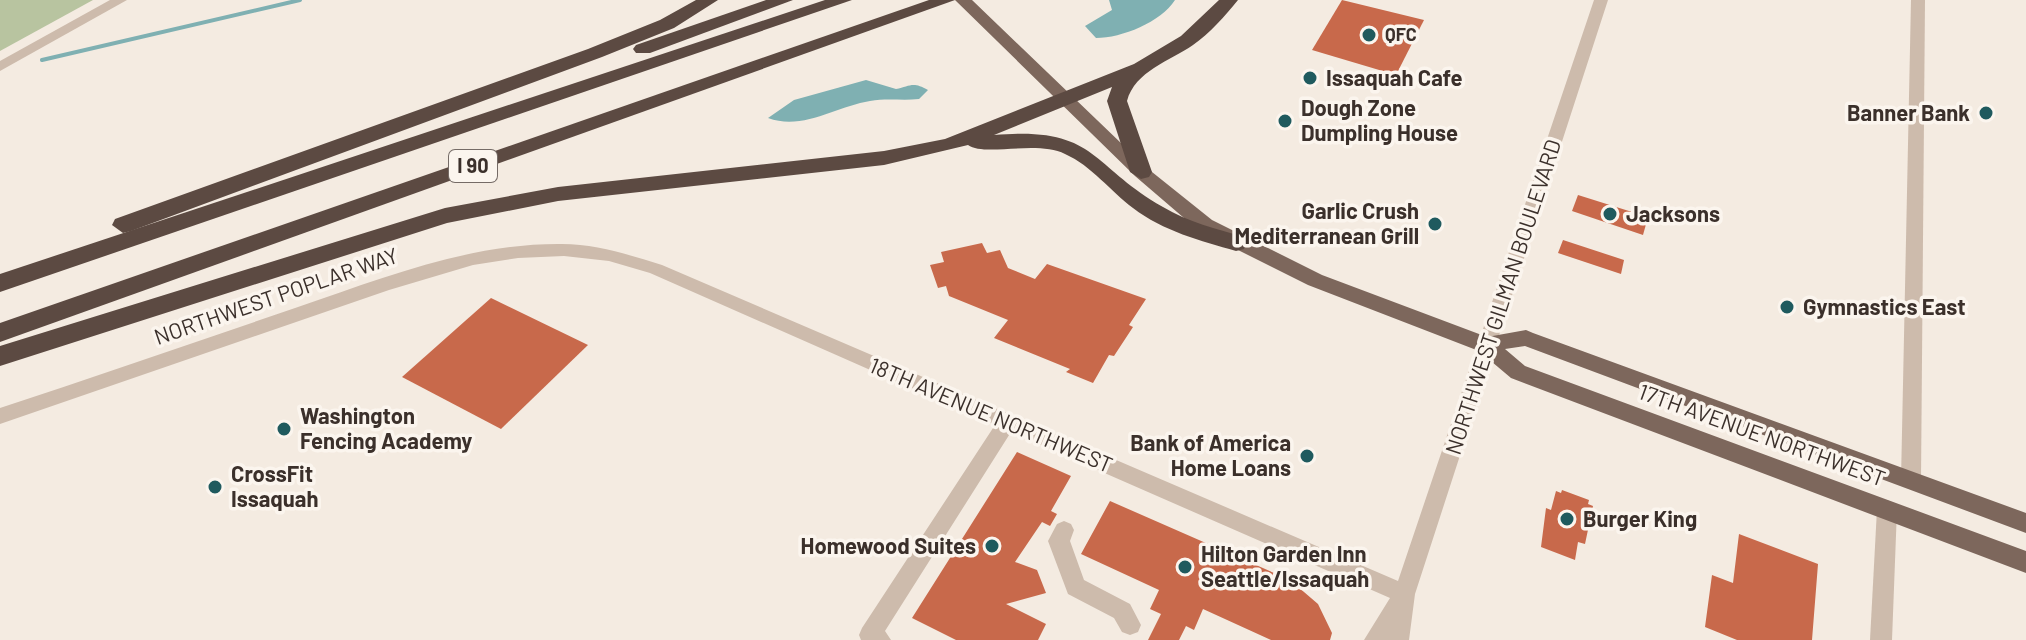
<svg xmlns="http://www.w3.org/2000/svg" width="2026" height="640" font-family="Barlow,sans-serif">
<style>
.green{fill:#b8c4a0}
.water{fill:#7fb0b2}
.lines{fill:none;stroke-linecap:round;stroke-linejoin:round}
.stream{stroke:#7fb0b2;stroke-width:4}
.building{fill:#c8694b}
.minor{fill:#cdbbac;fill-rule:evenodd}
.major{fill:#7d675c;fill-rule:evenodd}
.highway{fill:#5c4a42;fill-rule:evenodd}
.poi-dot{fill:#1f5a5e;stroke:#fbf5ee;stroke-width:3}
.labels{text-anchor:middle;stroke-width:7;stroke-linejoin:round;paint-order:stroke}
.far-poi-label{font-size:18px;font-weight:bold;fill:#3b302b;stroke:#fbf5ee;text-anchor:start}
.shield{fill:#fbf5ee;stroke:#756b66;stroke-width:2}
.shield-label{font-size:20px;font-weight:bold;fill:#3b302b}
.poi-label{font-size:22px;font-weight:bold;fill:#3b302b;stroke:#fbf5ee;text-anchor:start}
.street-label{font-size:22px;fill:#3b302b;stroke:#fbf5ee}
</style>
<rect width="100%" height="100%" fill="#f4ebe1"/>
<path class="green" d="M0 0H93L0 51Z"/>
<g class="water">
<path d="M1109 0H1175C1161 22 1122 38 1096 38L1085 26 1112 10Z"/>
<path d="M866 80 896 89C910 86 913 81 928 90L919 99C903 101 887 98 870 101 837 106 803 131 768 118L794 100Z"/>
</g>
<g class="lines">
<path class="stream" d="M42 60 300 0"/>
</g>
<g class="building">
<path d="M1342 0 1424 20 1396 75 1312 50Z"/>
<path d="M1578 195 1648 217 1643 235 1572 211Z"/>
<path d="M1563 240 1624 260 1621 274 1558 253Z"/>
<path d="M982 243 987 253 1000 250 1008 268 1035 279 1047 264 1146 299 1129 325 1133 327 1114 356 1109 355 1093 383 1066 372 1070 369 994 338 1008 320 949 296 946 286 938 288 930 265 944 262 941 252Z"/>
<path d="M491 298 588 345 501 429 402 377Z"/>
<path d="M1017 452 1071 476 1051 511 1057 514 1050 526 1042 522 1015 562 1037 570 1046 593 1006 604 1046 624 1038 640H956L912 618Z"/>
<path d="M1562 490 1589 500 1588 504 1593 506 1585 544 1578 542 1575 560 1541 547 1546 508 1551 510 1556 491 1561 493Z"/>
<path d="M1110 501 1290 580 1318 604 1332 633 1330 640H1271L1203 609 1194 630 1186 626 1179 640H1148L1161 614 1150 609 1159 590 1081 554Z"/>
<path d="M1739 534 1818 564 1812 640H1737L1705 627 1712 575 1733 583Z"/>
</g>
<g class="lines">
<g class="minor">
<path d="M110 0H127L0 71V61Z"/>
<path d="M1594 0H1608L1415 594 1409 640H1364L1390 598 1011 432 885 631 891 640H861L859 635 862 628 995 425 650 273 609 261 564 256 518 258 473 265 389 290 0 424V408C100 375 199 341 298 307 383 278 470 243 562 244 597 244 629 255 662 265L1398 581Z"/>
<path d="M1911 0H1925L1921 480 1918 486 1911 489 1904 486 1901 480Z"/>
<path d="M1887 500 1894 503 1897 509 1892 640H1870L1877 509 1880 503Z"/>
<path d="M1064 521 1071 524 1074 530 1070 541 1084 580 1130 604 1141 625 1138 632 1130 635 1122 632 1114 618 1068 594 1048 541 1057 524Z"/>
</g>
<path class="major" d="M955 0H972L1147 168 1212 220 1322 275 1487 337 1526 330 1533 333 2026 513V533L1525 346 1505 349 1525 366 2026 551V573L1511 378 1479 351 1308 285 1198 230 1135 176Z"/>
<g class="highway">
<path d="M696 0H718L674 28 602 57 131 231 123 233 112 225 115 219 588 49 660 20Z"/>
<path d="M766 0H793L650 53H636L633 49 636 45Z"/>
<path d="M825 0H852L0 292V274Z"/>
<path d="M929 0H955L0 342V323Z"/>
<path d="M1219 0H1238C1226 15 1209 34 1193 45 1170 61 1135 71 1127 101L1152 172 1149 177 1141 179 1130 172 1107 101 1112 87 994 135C1097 126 1089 165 1163 207 1188 222 1217 229 1244 237L1247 243 1244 249 1236 251C1201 241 1163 231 1133 208 1110 191 1092 166 1065 154 1037 140 985 157 968 145L884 165 558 201 447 223 0 366V346L445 208 558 187 884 151 945 139 1134 64 1181 36Z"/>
</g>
</g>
<g class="poi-dot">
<circle cx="1369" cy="35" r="8"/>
<circle cx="1310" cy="78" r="8"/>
<circle cx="1986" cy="113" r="8"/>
<circle cx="1285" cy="121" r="8"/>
<circle cx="1610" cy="214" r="8"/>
<circle cx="1435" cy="224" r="8"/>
<circle cx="1787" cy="307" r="8"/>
<circle cx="284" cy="429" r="8"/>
<circle cx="1307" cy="456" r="8"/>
<circle cx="215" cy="487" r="8"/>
<circle cx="1567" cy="519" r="8"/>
<circle cx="992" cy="546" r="8"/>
<circle cx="1185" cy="567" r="8"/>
</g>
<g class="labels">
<g class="far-poi-label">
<text x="1385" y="41">QFC</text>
</g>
<rect class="shield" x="449" y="150" width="48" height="32" rx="6"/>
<g class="shield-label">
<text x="473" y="173">I 90</text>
</g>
<g class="poi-label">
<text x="1326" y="86">Issaquah Cafe</text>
<text x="1301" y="116">Dough Zone<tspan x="1301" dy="25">Dumpling House</tspan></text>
<text x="1970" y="121" text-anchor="end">Banner Bank</text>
<text x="1419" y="219" text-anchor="end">Garlic Crush<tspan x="1419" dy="25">Mediterranean Grill</tspan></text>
<text x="1626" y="222">Jacksons</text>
<text x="1803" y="315">Gymnastics East</text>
<text x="300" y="424">Washington<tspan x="300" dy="25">Fencing Academy</tspan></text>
<text x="1291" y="451" text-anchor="end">Bank of America<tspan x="1291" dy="25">Home Loans</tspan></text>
<text x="231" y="482">CrossFit<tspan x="231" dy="25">Issaquah</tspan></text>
<text x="1583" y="527">Burger King</text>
<text x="976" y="554" text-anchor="end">Homewood Suites</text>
<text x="1201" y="562">Hilton Garden Inn<tspan x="1201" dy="25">Seattle/Issaquah</tspan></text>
</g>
<g class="street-label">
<text transform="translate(276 296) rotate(-19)" y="8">NORTHWEST POPLAR WAY</text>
<text transform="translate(1503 297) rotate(-72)" y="8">NORTHWEST GILMAN BOULEVARD</text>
<text transform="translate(991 415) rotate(23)" y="8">18TH AVENUE NORTHWEST</text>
<text transform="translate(1762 435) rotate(20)" y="8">17TH AVENUE NORTHWEST</text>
</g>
</g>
</svg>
